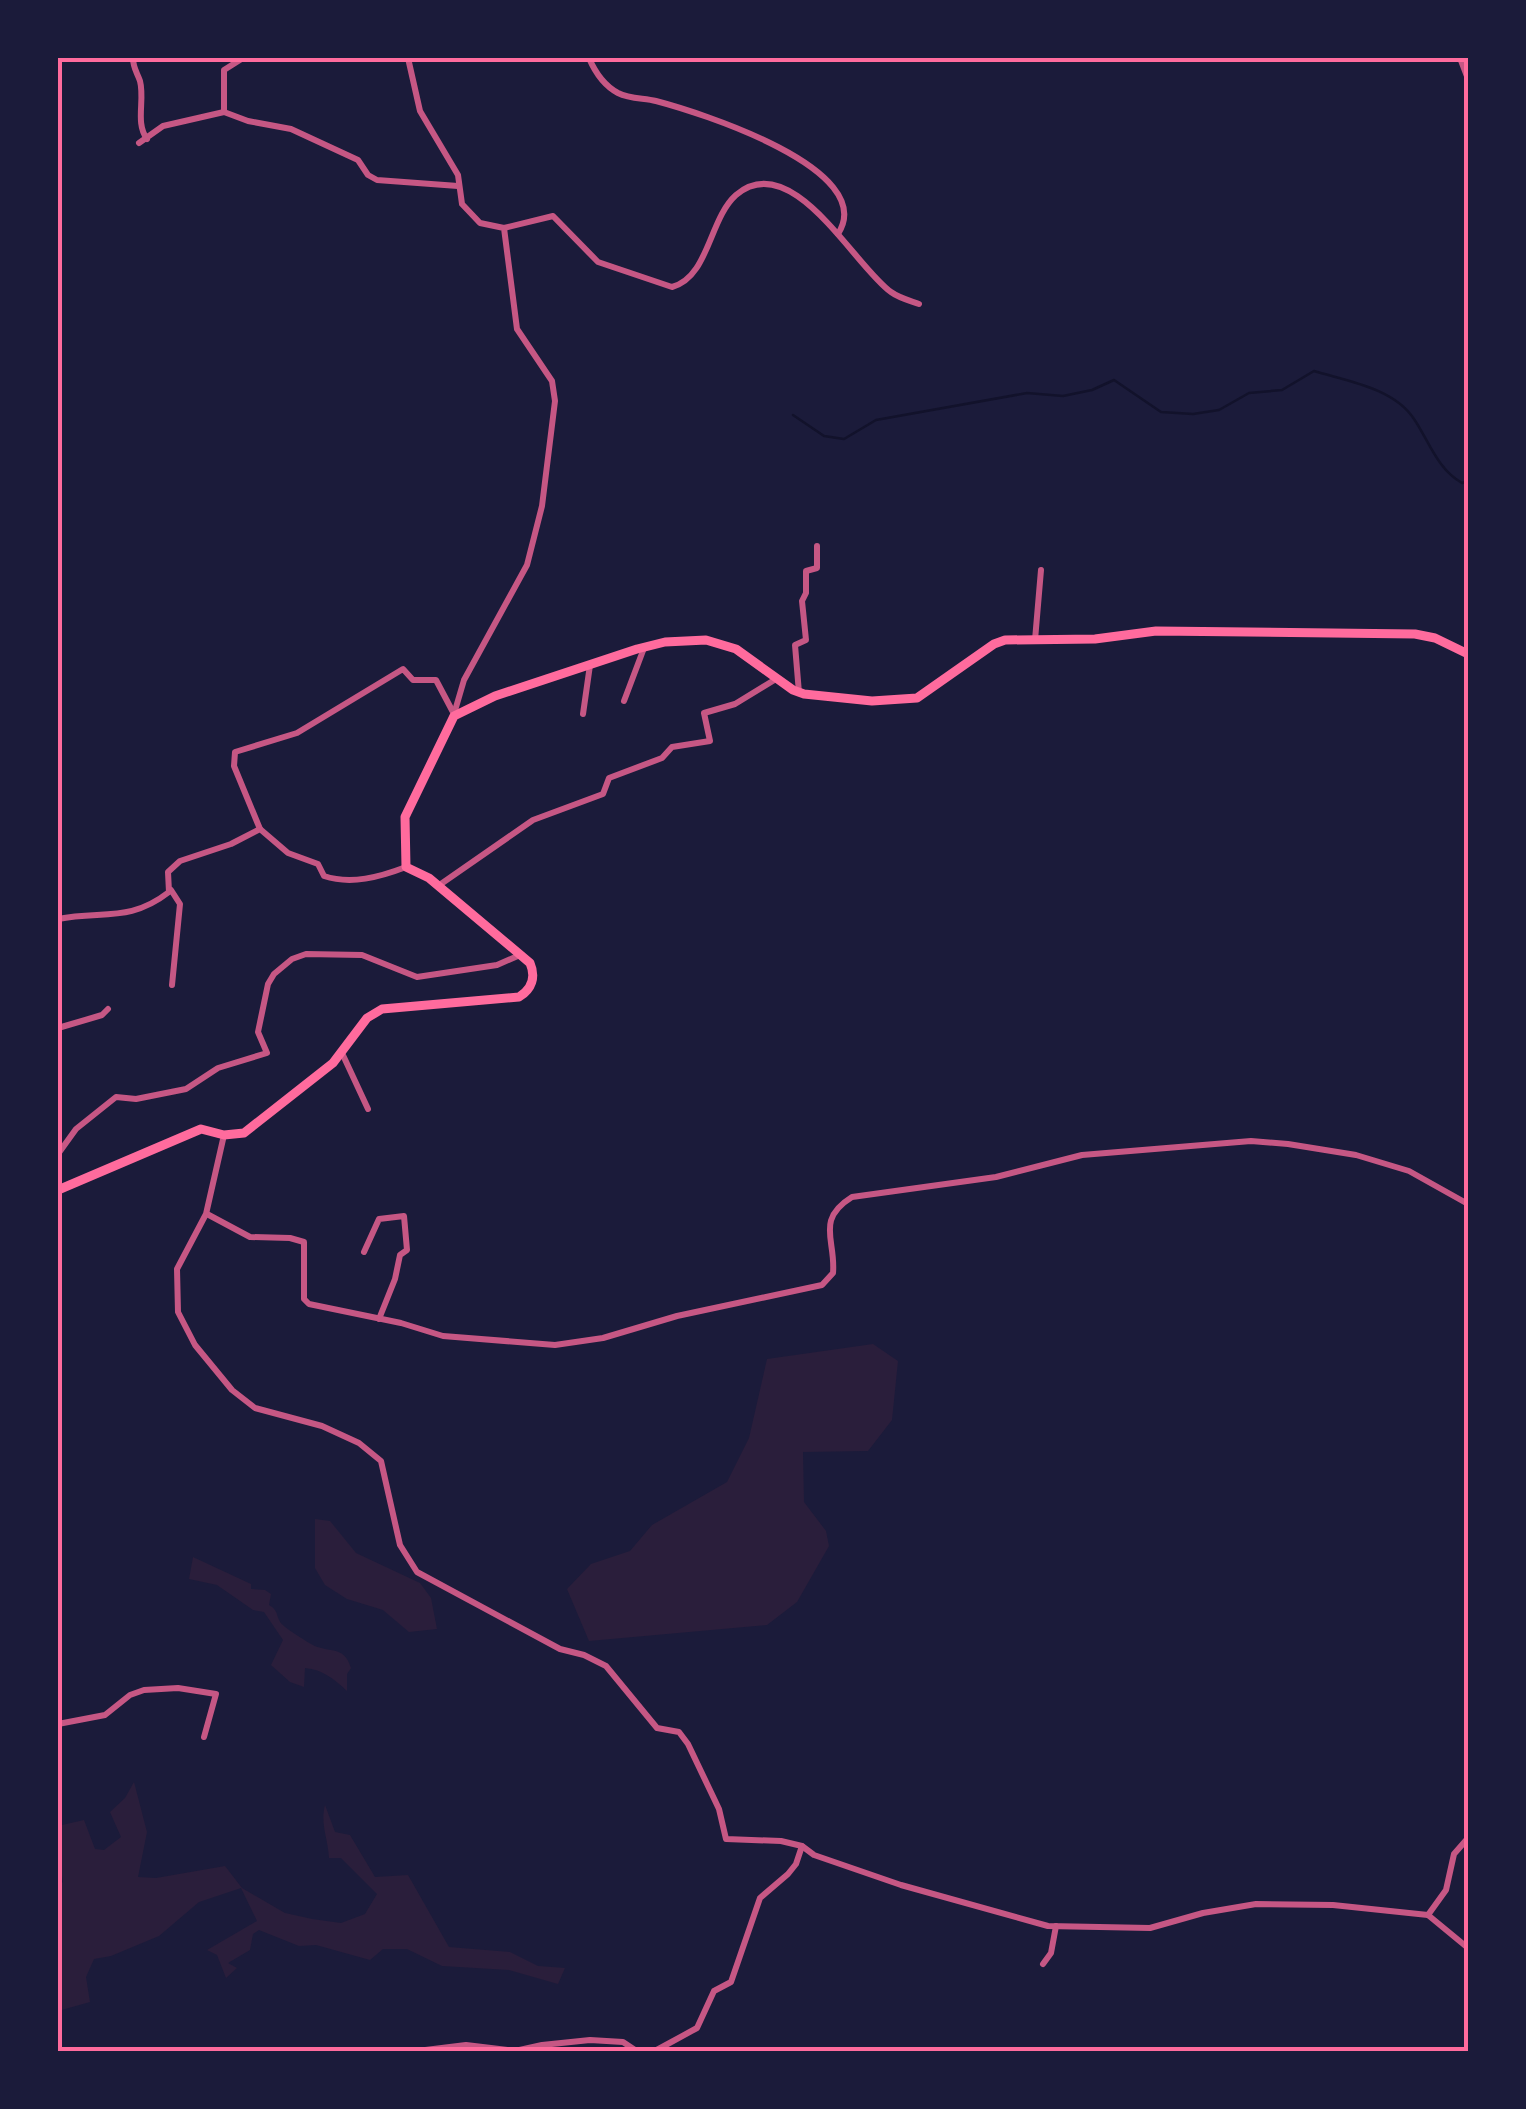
<svg xmlns="http://www.w3.org/2000/svg" width="1526" height="2109" font-family="Barlow,sans-serif">
<style>
.green{fill:#2a1e3b}
.lines{fill:none;stroke-linecap:round;stroke-linejoin:round}
.stream{stroke:#12122b;stroke-width:2.5}
.minor{stroke:#c65784;stroke-width:6}
.secondary{stroke:#ff6b9d;stroke-width:9}
.neatline{fill:none;stroke:#ff6b9d;stroke-width:4}
</style>
<rect width="100%" height="100%" fill="#1b1b3a"/>
<g class="green">
<path d="M873 1344 898 1361 892 1420 868 1451 803 1452 804 1502 826 1531 829 1546 797 1602 767 1625 589 1641 567 1589 591 1564 630 1551 652 1525 727 1482 749 1438 767 1359Z"/>
<path d="M315 1519 330 1521 356 1553 420 1583 431 1598 437 1629 409 1632 383 1610 347 1599 325 1585 315 1568Z"/>
<path d="M193 1557 251 1584V1589L265 1590 271 1594 269 1605C280 1611 275 1618 283 1625 285 1628 306 1641 311 1644 328 1654 344 1644 351 1668L347 1674V1691C333 1678 323 1670 305 1668L304 1687 290 1682 271 1665 283 1640 264 1612 253 1610 217 1585 189 1579Z"/>
<path d="M134 1782 147 1832 138 1877 156 1878 225 1866 242 1888 285 1913 312 1919 341 1923 365 1914 377 1894 341 1858H329C328 1838 320 1824 325 1805L335 1832 350 1835 375 1877 408 1875 449 1947 510 1952 538 1966 565 1968 558 1984 509 1970 442 1966 407 1949H383L370 1960 316 1945 299 1946 259 1930 253 1934 250 1950 228 1963 237 1968 226 1978 217 1955 207 1950 257 1921 241 1888 199 1902 159 1936 111 1956 94 1959 86 1977 90 2002 58 2011V1887L63 1882 58 1853 62 1825 84 1820 95 1849 104 1850 121 1837 110 1812 125 1798Z"/>
</g>
<g class="lines">
<path class="stream" d="M793 415 824 436 844 439 876 420 1027 393 1063 396 1092 390 1114 380 1161 412 1193 414 1219 410 1249 393 1282 390 1314 371C1347 381 1394 388 1414 419 1429 441 1437 469 1462 483L1468 481"/>
<g class="minor">
<path d="M133 58C133 68 137 72 140 81 145 100 135 123 147 139"/>
<path d="M408 58 420 111 458 175 462 204 480 223 504 228 517 329 552 381 555 401 542 506 527 565 464 680 454 714"/>
<path d="M589 58C595 72 603 85 618 93 630 99 644 98 656 101 698 112 880 169 838 234"/>
<path d="M1460 58 1468 79"/>
<path d="M224 112V70L243 58"/>
<path d="M139 143 163 126 224 112 248 121 291 129 358 160 368 175 377 180 458 186"/>
<path d="M504 228 553 216 598 262 672 287C709 277 709 219 736 195 792 147 855 267 891 292 899 298 911 301 919 304"/>
<path d="M1035 640 1041 570"/>
<path d="M799 693 795 645 806 640 802 601 806 593V571L817 568V546"/>
<path d="M624 701 644 648"/>
<path d="M583 714 590 665"/>
<path d="M260 829 234 766 235 752 297 733 403 669 413 680H436L454 714"/>
<path d="M438 886 533 820 603 794 609 778 662 758 672 747 710 741 704 713 735 704 776 679"/>
<path d="M171 890 180 904 172 985"/>
<path d="M58 919C102 910 129 923 169 892L168 872 180 861 231 844 260 829 288 853 318 864 324 876C351 885 380 877 406 867"/>
<path d="M58 1028 102 1015 108 1009"/>
<path d="M342 1053 368 1109"/>
<path d="M224 1135 206 1214 177 1269 178 1312 195 1345 232 1390 255 1408 322 1426 359 1443 381 1461 400 1545 417 1572 560 1649 584 1655 606 1666 657 1728 679 1732 688 1744 719 1809 726 1839 781 1841 802 1846 814 1855 901 1885 1048 1926 1150 1928 1203 1913 1256 1904 1333 1905 1428 1915 1468 1948"/>
<path d="M58 1154 76 1129 116 1097 136 1099 186 1089 218 1068 267 1053 258 1032 268 984 274 974 292 959 306 954 362 955 417 977 497 965 520 955"/>
<path d="M207 1214 250 1237 290 1238 304 1242V1299L309 1304 401 1323 443 1336 555 1345 603 1338 677 1316 822 1285 833 1273C836 1240 815 1220 852 1197L996 1177 1082 1155 1251 1141 1288 1144 1356 1155 1409 1171 1468 1204"/>
<path d="M364 1252 379 1219 404 1216 407 1250 400 1255 395 1279 379 1319"/>
<path d="M58 1724 105 1715 130 1695 144 1690 178 1688 216 1694 204 1737"/>
<path d="M1428 1915 1446 1890 1454 1854 1468 1838"/>
<path d="M1043 1964 1051 1953 1056 1926"/>
<path d="M409 2052 466 2045 515 2051 542 2045 590 2040 623 2042 638 2052"/>
<path d="M653 2052 697 2028 714 1991 731 1982 760 1898 788 1874 796 1864 802 1846"/>
</g>
<path class="secondary" d="M58 1190 201 1129 224 1135 244 1133 333 1063 367 1018 382 1009 519 997C532 989 536 977 530 963L429 878 406 867 405 817 454 716 495 696 637 649 665 642 706 640 736 649 793 690 804 694 872 701 917 698 994 644 1005 640 1095 639 1156 631 1415 634 1435 638 1468 654"/>
</g>
<rect width="1526" height="2109" fill="none" stroke="#1b1b3a" stroke-width="120"/>
<rect x="60" y="60" width="1406" height="1989" class="neatline"/>
</svg>
